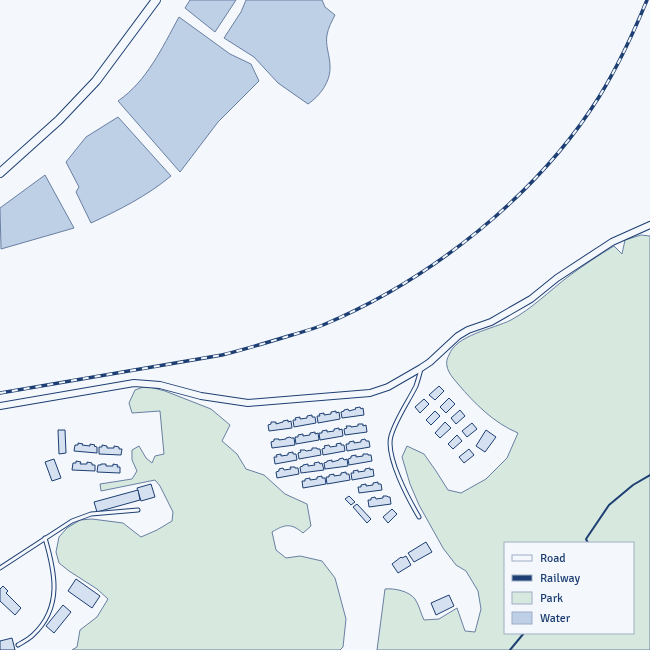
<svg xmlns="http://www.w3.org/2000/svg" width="650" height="650" font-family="Signika,sans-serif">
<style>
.green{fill:#d7e8df;stroke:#687fa3;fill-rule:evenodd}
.water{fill:#bed0e5;stroke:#687fa3}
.building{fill:#d5e0f0;stroke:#1d3f73}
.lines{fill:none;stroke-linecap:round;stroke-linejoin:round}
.service-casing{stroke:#1d3f73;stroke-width:5}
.minor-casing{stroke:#1d3f73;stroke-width:8}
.secondary-casing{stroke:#1d3f73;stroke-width:10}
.service{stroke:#f4f7fb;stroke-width:3}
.minor{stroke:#f4f7fb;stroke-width:6}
.secondary{stroke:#f4f7fb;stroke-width:8}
.rail-casing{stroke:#1d3f73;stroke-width:3.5}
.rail{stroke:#f4f7fb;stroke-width:2;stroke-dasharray:6;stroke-linecap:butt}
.wall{stroke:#1d3f73;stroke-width:2}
</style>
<rect width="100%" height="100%" fill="#f4f7fb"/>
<g class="green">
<path d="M641 235 650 236V650H377L385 589C394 588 409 591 415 599 419 605 421 614 424 620L439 619 457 608 465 631 475 632 481 609 478 591 466 571 456 565 443 548 419 505 410 484 402 457 407 446 424 454 436 471 448 490 461 493 486 479 507 458 518 433C494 423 475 404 458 384 454 379 448 373 447 366 446 363 447 358 449 355 456 335 493 329 511 320 533 308 549 291 569 276 584 265 599 255 614 246L622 254 625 240ZM505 543H633V633H505Z"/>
<path d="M146 386 165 391 211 409 230 425 222 441 237 454 246 469 264 475 285 494 307 504 311 526 303 533C291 523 285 524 272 532L276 550 286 558 300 556 322 561 335 578 346 619 343 647 340 650H72L77 647 80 630 97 617 108 599 97 589 69 571 59 563 56 552 59 537 67 528 80 520 92 519 123 523 141 537 157 530 172 521 173 512 160 486 155 480 101 491 100 484 132 479 137 471 132 460V450L139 446 146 458 152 463 155 456 164 454 160 411 132 413 129 403 135 390Z"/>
</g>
<g class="water">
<path d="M190 0H236L215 32 185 8Z"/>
<path d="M246 0H322L325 7 335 15C332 21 328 28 327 35 325 45 330 56 330 66 331 81 320 96 308 104L278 83 254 57 224 38 241 12Z"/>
<path d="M179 17 230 54 251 64 259 81 218 122 180 172 118 101C147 81 162 48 179 17Z"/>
<path d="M118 117 171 176C147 196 119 210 91 223L76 192 79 187 66 162 86 137Z"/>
<path d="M45 175 74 228 1 249 0 208Z"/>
</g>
<g class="building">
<path d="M439 386 444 391 435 400 429 395Z"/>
<path d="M449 398 455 404 446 413 440 407Z"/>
<path d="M424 399 429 404 420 413 415 407Z"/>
<path d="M360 407 361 409 363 408 364 415 342 418 341 412 344 411V410L348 409 349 411 356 409 355 408Z"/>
<path d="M460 410 465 416 456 424 451 418Z"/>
<path d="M336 411V413L339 412 340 419 318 423 317 416H320L319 414 324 413V415L331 414V412Z"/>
<path d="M435 411 440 416 431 425 426 420Z"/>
<path d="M312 415V417H315L316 423 294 427 293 420H296L295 418 300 417V419L307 418V416Z"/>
<path d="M288 420V422L291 421 292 428 269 431 268 425 271 424V422H276V424L283 422V421Z"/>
<path d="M445 422 451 428 440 438 435 433Z"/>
<path d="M472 423 477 429 467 437 462 431Z"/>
<path d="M358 424H363V426L366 425 367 432 345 435 344 429 347 428 346 426H351V427L358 426Z"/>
<path d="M339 428V430L342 429 343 436 320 440 319 433H322V431L327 430V432L334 431V429Z"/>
<path d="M58 430H65L66 453 59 454Z"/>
<path d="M486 430 496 437 485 452 476 446Z"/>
<path d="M315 432V434L318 433 319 440 296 444 295 437H298V435L303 434V436L310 435V433Z"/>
<path d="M457 435 462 441 453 449 448 444Z"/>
<path d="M290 437 291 438H294L295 445 272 448 271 442 274 441V439H279V440L286 439V438Z"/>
<path d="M365 439 366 441H369L370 447 347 451 346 444H349V442L354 441V443L361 442V440Z"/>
<path d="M78 443 83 444 82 445 90 446V444L95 445 94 446 97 447V453L74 451 75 445H78Z"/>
<path d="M341 443V445H344L345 451 323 455 322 449 325 448 324 446 329 445 330 447 337 446 336 444Z"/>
<path d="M102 445 107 446V448H114V446L119 447V449H122L121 455 99 454V447H102Z"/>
<path d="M312 448H317V449H320L321 455 299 459 298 453 301 452 300 450H305L306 451 312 450Z"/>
<path d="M469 449 474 455 464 463 459 457Z"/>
<path d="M293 452V454H296L297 460 275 464 274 457H277L276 455 281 454V456L288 455V453Z"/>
<path d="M363 454H368V455H371L372 461 349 465 348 459 351 458V456L356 455V457L363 456Z"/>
<path d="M343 458 344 460 347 459 348 466 325 469 324 463 327 462V461L332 460V462L339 460V459Z"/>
<path d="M54 459 61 478 52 481 45 462Z"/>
<path d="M76 461 81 462 80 464H87V462L92 463V465H95V471L72 470 73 463H76Z"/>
<path d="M319 462 320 464 322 463 324 470 301 473 300 467 303 466V465L308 464V466L315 465 314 463Z"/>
<path d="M101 464H106V466H113V464L118 465 117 467H120V473L97 472 98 465H101Z"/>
<path d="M290 467H295V468H298L299 474 277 478 276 472 279 471V469L283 468 284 470 291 469Z"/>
<path d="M370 468V470L373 469 374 476 352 480 351 473H354L353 471 358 470V472L365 471V469Z"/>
<path d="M346 472V474H349L350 480 327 484 326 477H329V475L334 474V476L341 475V473Z"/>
<path d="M322 476V478H325L326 484 303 488 302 481H305V479L310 478V480L317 479V477Z"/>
<path d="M378 482V484H381L382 490 359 493 358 487H361V485L366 484V486L373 485V483Z"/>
<path d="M151 484 155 497 141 501 137 488Z"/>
<path d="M138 490 140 500 97 512 94 502Z"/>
<path d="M349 496 355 502 351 505 345 499Z"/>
<path d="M383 496H387L388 497H390L391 504 369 507 368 500H371V498L375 497 376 499 383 498Z"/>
<path d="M357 504 371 519 367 523 353 507Z"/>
<path d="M392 509 397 514 388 523 383 517Z"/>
<path d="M426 542 432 552 414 562 408 553Z"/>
<path d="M406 556 411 565 398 573 392 564 401 557 402 558Z"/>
<path d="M76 579 100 596 92 608 68 591Z"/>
<path d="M3 586 8 591 6 593 21 608 15 615 0 601V589Z"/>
<path d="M449 595 454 606 436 615 431 603Z"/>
<path d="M63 605 71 612 54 633 46 626Z"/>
<path d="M12 638 15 650H0V641Z"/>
</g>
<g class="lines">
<defs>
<g id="service">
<path d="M419 517C409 500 385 456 391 436 396 419 408 402 416 386 418 380 420 374 421 368"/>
<path d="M0 568 72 521 91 514 138 510"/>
<path d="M18 645C23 642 29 639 33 635 63 607 55 572 45 538"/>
</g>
<path id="minor" d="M0 406 134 383 160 385 201 396 248 403 370 393 388 387 421 368 430 362 458 336 468 330 491 322 531 299 557 278 612 242 650 225"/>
<path id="secondary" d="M0 173 59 120 96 81 156 0"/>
</defs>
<use href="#service" class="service-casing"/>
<use href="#minor" class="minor-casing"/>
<use href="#secondary" class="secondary-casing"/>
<use href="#service" class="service"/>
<use href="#minor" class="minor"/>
<use href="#secondary" class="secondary"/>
<defs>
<path id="rail" d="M0 393 222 355C246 349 269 342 292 335 302 332 313 329 323 325 430 280 537 196 599 97 618 66 633 34 647 0"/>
</defs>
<use href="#rail" class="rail-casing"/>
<use href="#rail" class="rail"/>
<g class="wall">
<path d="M588 543 586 539 609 505 633 485 650 475"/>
<path d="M510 650 524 633"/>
</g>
</g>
<rect x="504" y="542" width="130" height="92" fill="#f4f7fb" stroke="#9eadc5"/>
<rect x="512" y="555" width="20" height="6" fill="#f4f7fb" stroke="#9eadc5"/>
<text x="540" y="562" font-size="12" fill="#1d3f73">Road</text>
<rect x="512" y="575" width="20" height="6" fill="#1d3f73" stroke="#9eadc5"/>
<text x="540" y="582" font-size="12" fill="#1d3f73">Railway</text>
<rect x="512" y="592" width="20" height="12" fill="#d7e8df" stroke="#9eadc5"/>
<text x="540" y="602" font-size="12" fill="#1d3f73">Park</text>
<rect x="512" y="612" width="20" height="12" fill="#bed0e5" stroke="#9eadc5"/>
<text x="540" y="622" font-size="12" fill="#1d3f73">Water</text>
</svg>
